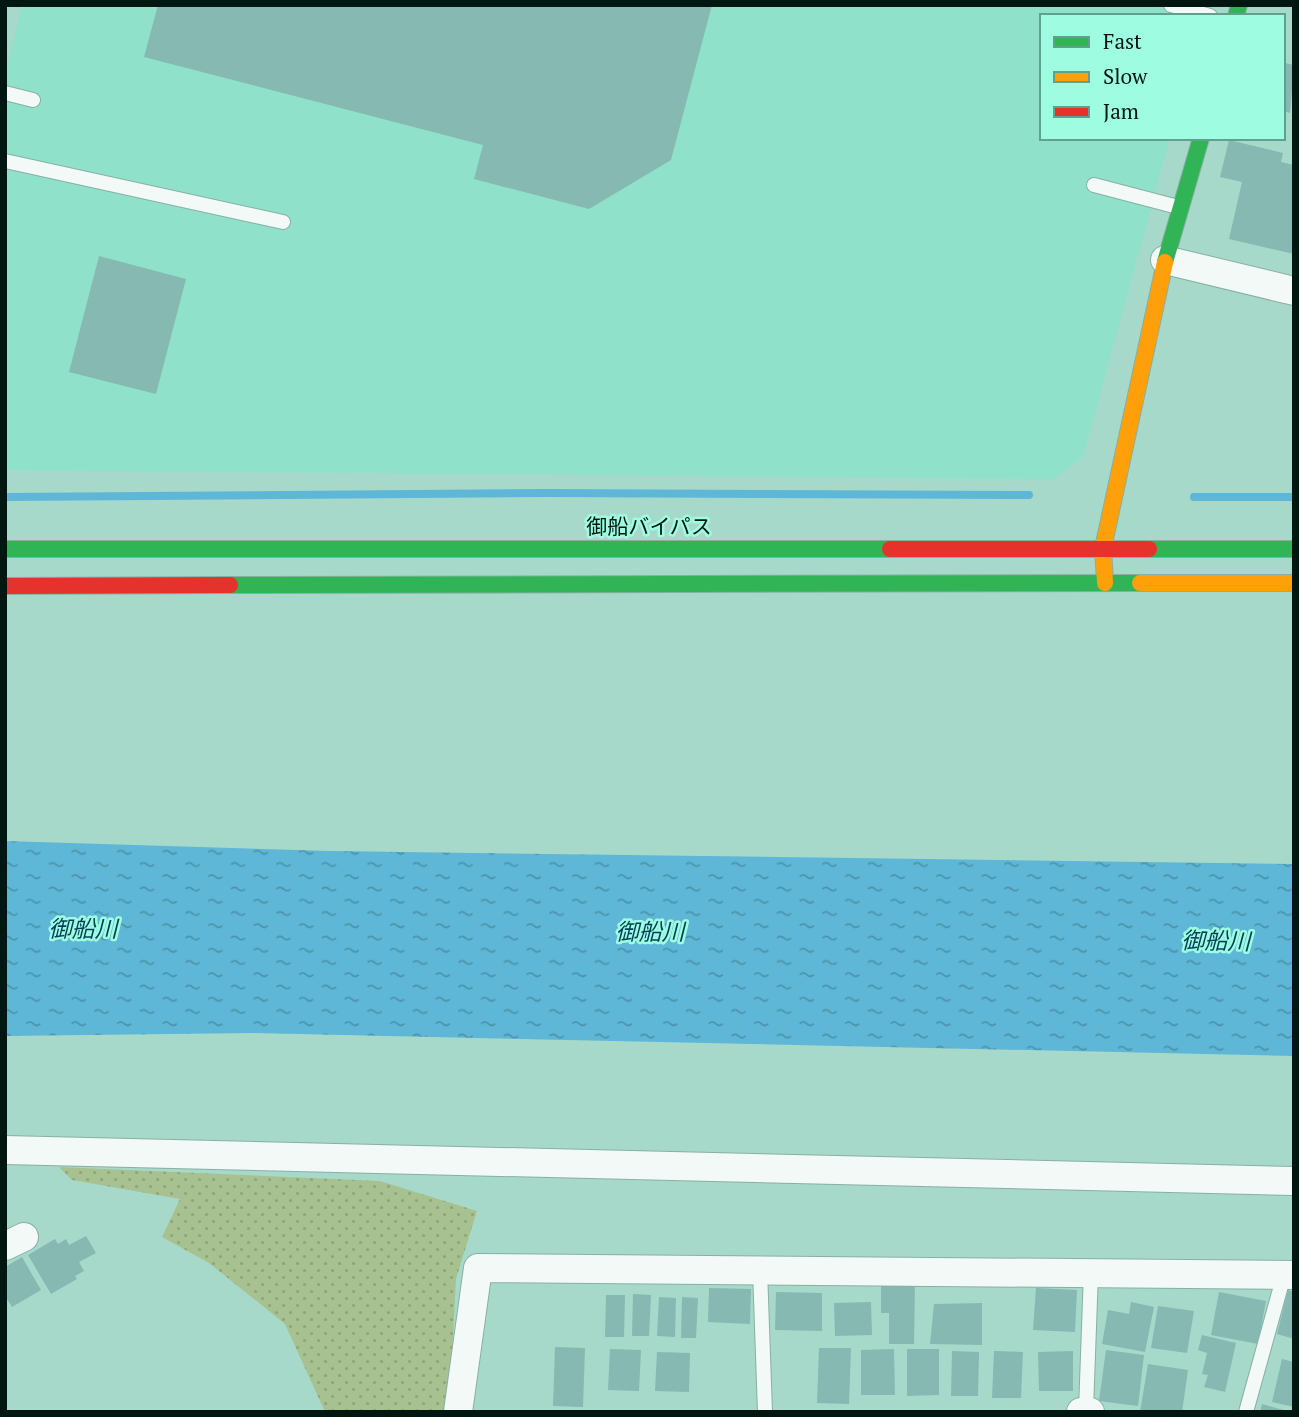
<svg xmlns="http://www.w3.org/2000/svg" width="1299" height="1417" font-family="'PT Serif','Noto Sans JP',serif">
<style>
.built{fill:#8fe1ca}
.grass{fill:url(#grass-dots)}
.water{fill:url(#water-ripples)}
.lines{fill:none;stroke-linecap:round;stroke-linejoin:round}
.stream{stroke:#5eb7d6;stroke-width:8}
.building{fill:#85b9b2}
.lane-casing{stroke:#87b0a4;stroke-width:16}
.street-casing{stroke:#87b0a4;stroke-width:30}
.fast-casing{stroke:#87b0a4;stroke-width:18}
.slow-casing{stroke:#87b0a4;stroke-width:18}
.jam-casing{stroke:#87b0a4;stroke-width:18}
.lane{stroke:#f2f9f7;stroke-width:14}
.street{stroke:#f2f9f7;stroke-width:28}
.fast{stroke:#30b455;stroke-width:16}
.slow{stroke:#ff9f0a;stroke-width:16}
.jam{stroke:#e5322d;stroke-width:16}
.labels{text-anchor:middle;stroke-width:5;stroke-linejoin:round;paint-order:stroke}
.street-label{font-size:21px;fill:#001610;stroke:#9efde1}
.water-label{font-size:23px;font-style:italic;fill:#003f59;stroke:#9efde1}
</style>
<defs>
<pattern id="grass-dots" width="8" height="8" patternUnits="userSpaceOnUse" patternTransform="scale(1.75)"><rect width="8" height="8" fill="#a7c290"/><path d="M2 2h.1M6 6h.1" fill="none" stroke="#8ea67b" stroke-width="1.8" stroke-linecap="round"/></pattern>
<pattern id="water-ripples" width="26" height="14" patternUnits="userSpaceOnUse" patternTransform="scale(1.75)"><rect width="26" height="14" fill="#5eb7d6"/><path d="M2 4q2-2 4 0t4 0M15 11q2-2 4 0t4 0" fill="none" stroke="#4b94ac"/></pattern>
</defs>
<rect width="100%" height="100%" fill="#a7d9cb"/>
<path class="built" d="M22 5H1206L1203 16H1042V138H1170L1083 457 1054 479 5 470V77Z"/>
<path class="grass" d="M59 1167 380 1181 477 1211 456 1279 449 1412H325L285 1324 209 1263 162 1237 180 1199 72 1180Z"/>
<path class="water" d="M5 841 331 851 1294 864V1056L253 1033 5 1036Z"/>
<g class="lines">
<g class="stream">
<path d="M5 497 547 493 1029 495"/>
<path d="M1194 497H1294"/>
</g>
</g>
<g class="building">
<path d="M158 5H712L671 160 589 209 474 179 483 145 144 57Z"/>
<path d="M1285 63 1294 65 1290 113 1283 111Z"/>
<path d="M1229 140 1283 153 1281 162 1294 165V254L1229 239 1242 182 1220 177Z"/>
<path d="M99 256 186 279 156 394 69 372Z"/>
<path d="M86 1236 96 1253 79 1262 84 1271 75 1276 77 1279 51 1294 28 1255 55 1239 58 1244 66 1239 69 1245Z"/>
<path d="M22 1257 41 1290 12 1307 5 1296V1267Z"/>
<path d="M881 1283H915L914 1344H889V1313H881Z"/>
<path d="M709 1288 751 1289 750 1324 708 1322Z"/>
<path d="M1036 1288 1077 1290 1075 1332 1033 1330Z"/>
<path d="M1288 1290 1294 1292V1339L1277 1334Z"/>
<path d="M776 1292 822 1293V1331L775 1330Z"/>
<path d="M1219 1292 1266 1301 1258 1344 1211 1335Z"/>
<path d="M633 1294 651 1295 649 1336H632Z"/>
<path d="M606 1295H625L624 1337H605Z"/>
<path d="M659 1297 676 1298 675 1337 657 1336Z"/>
<path d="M682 1297 698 1298 696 1338H681Z"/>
<path d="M871 1302 872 1335 835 1336 834 1303Z"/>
<path d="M1131 1302 1154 1307 1145 1352 1102 1344 1108 1310 1129 1314Z"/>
<path d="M982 1303V1345L930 1344 934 1304Z"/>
<path d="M1158 1306 1194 1311 1187 1353 1151 1348Z"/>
<path d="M1202 1335 1236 1343 1225 1392 1204 1387 1208 1375 1202 1374 1207 1353 1198 1350Z"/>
<path d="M555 1347 585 1348 583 1407 553 1406Z"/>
<path d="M819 1348H851L849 1404 817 1403Z"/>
<path d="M610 1349 641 1350 639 1391 608 1390Z"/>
<path d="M894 1349 895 1395H861V1350Z"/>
<path d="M907 1349H939V1395L907 1396Z"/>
<path d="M1106 1350 1144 1355 1138 1406 1099 1401Z"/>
<path d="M952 1351 979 1352 978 1396H951Z"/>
<path d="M994 1351 1023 1352 1021 1398H992Z"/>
<path d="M1073 1351V1391H1039L1038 1352Z"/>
<path d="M657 1352 690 1353 689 1392 655 1391Z"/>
<path d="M1282 1359 1294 1362V1407L1272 1402Z"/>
<path d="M1148 1364 1188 1370 1182 1412H1140Z"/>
<path d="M1262 1404 1287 1411V1412H1260Z"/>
</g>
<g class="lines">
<defs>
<g id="lane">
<path d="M1171 5 1210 16"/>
<path d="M5 93 33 100"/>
<path d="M5 161 283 222"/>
<path d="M1094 185 1178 207"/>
<path d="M760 1270 765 1412"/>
<path d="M1086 1410 1091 1272"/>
<path d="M1246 1412 1284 1275"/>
</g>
<g id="street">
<path d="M1165 260 1294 291"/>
<path d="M5 1150 1294 1181"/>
<path d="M5 1246 24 1237"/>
<path d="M458 1412 478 1268 1294 1275"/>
<path d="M1081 1412H1090"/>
</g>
<g id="fast">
<path d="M1236 16 1239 5"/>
<path d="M1165 262 1201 138"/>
<path d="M5 549H890"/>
<path d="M1149 549H1294"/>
<path d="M230 585 1140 583"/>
</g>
<g id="slow">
<path d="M1105 583 1103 548 1165 262"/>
<path d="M1140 583H1294"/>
</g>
<g id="jam">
<path d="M890 549H1149"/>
<path d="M5 586 230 585"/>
</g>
</defs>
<use href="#lane" class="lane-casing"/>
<use href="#street" class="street-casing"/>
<use href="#fast" class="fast-casing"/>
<use href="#slow" class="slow-casing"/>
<use href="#jam" class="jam-casing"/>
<use href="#lane" class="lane"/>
<use href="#street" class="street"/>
<use href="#fast" class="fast"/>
<use href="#slow" class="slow"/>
<use href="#jam" class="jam"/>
</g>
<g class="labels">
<g class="street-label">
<text x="649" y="534">御船バイパス</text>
</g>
<g class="water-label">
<text x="83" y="937">御船川</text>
<text x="650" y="940">御船川</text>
<text transform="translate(1216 941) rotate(1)" y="8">御船川</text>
</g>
</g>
<rect width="1299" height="1417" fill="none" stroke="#001610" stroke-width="14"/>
<rect x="1040" y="14" width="245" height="126" fill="#9efde1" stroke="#5fa18d" stroke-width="2"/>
<rect x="1054" y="37" width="35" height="10" fill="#30b455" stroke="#5fa18d" stroke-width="2"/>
<text x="1103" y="49" font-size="21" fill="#001610">Fast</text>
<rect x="1054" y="72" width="35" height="10" fill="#ff9f0a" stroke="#5fa18d" stroke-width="2"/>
<text x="1103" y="84" font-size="21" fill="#001610">Slow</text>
<rect x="1054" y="107" width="35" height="10" fill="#e5322d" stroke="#5fa18d" stroke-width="2"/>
<text x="1103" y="119" font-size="21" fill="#001610">Jam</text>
</svg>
